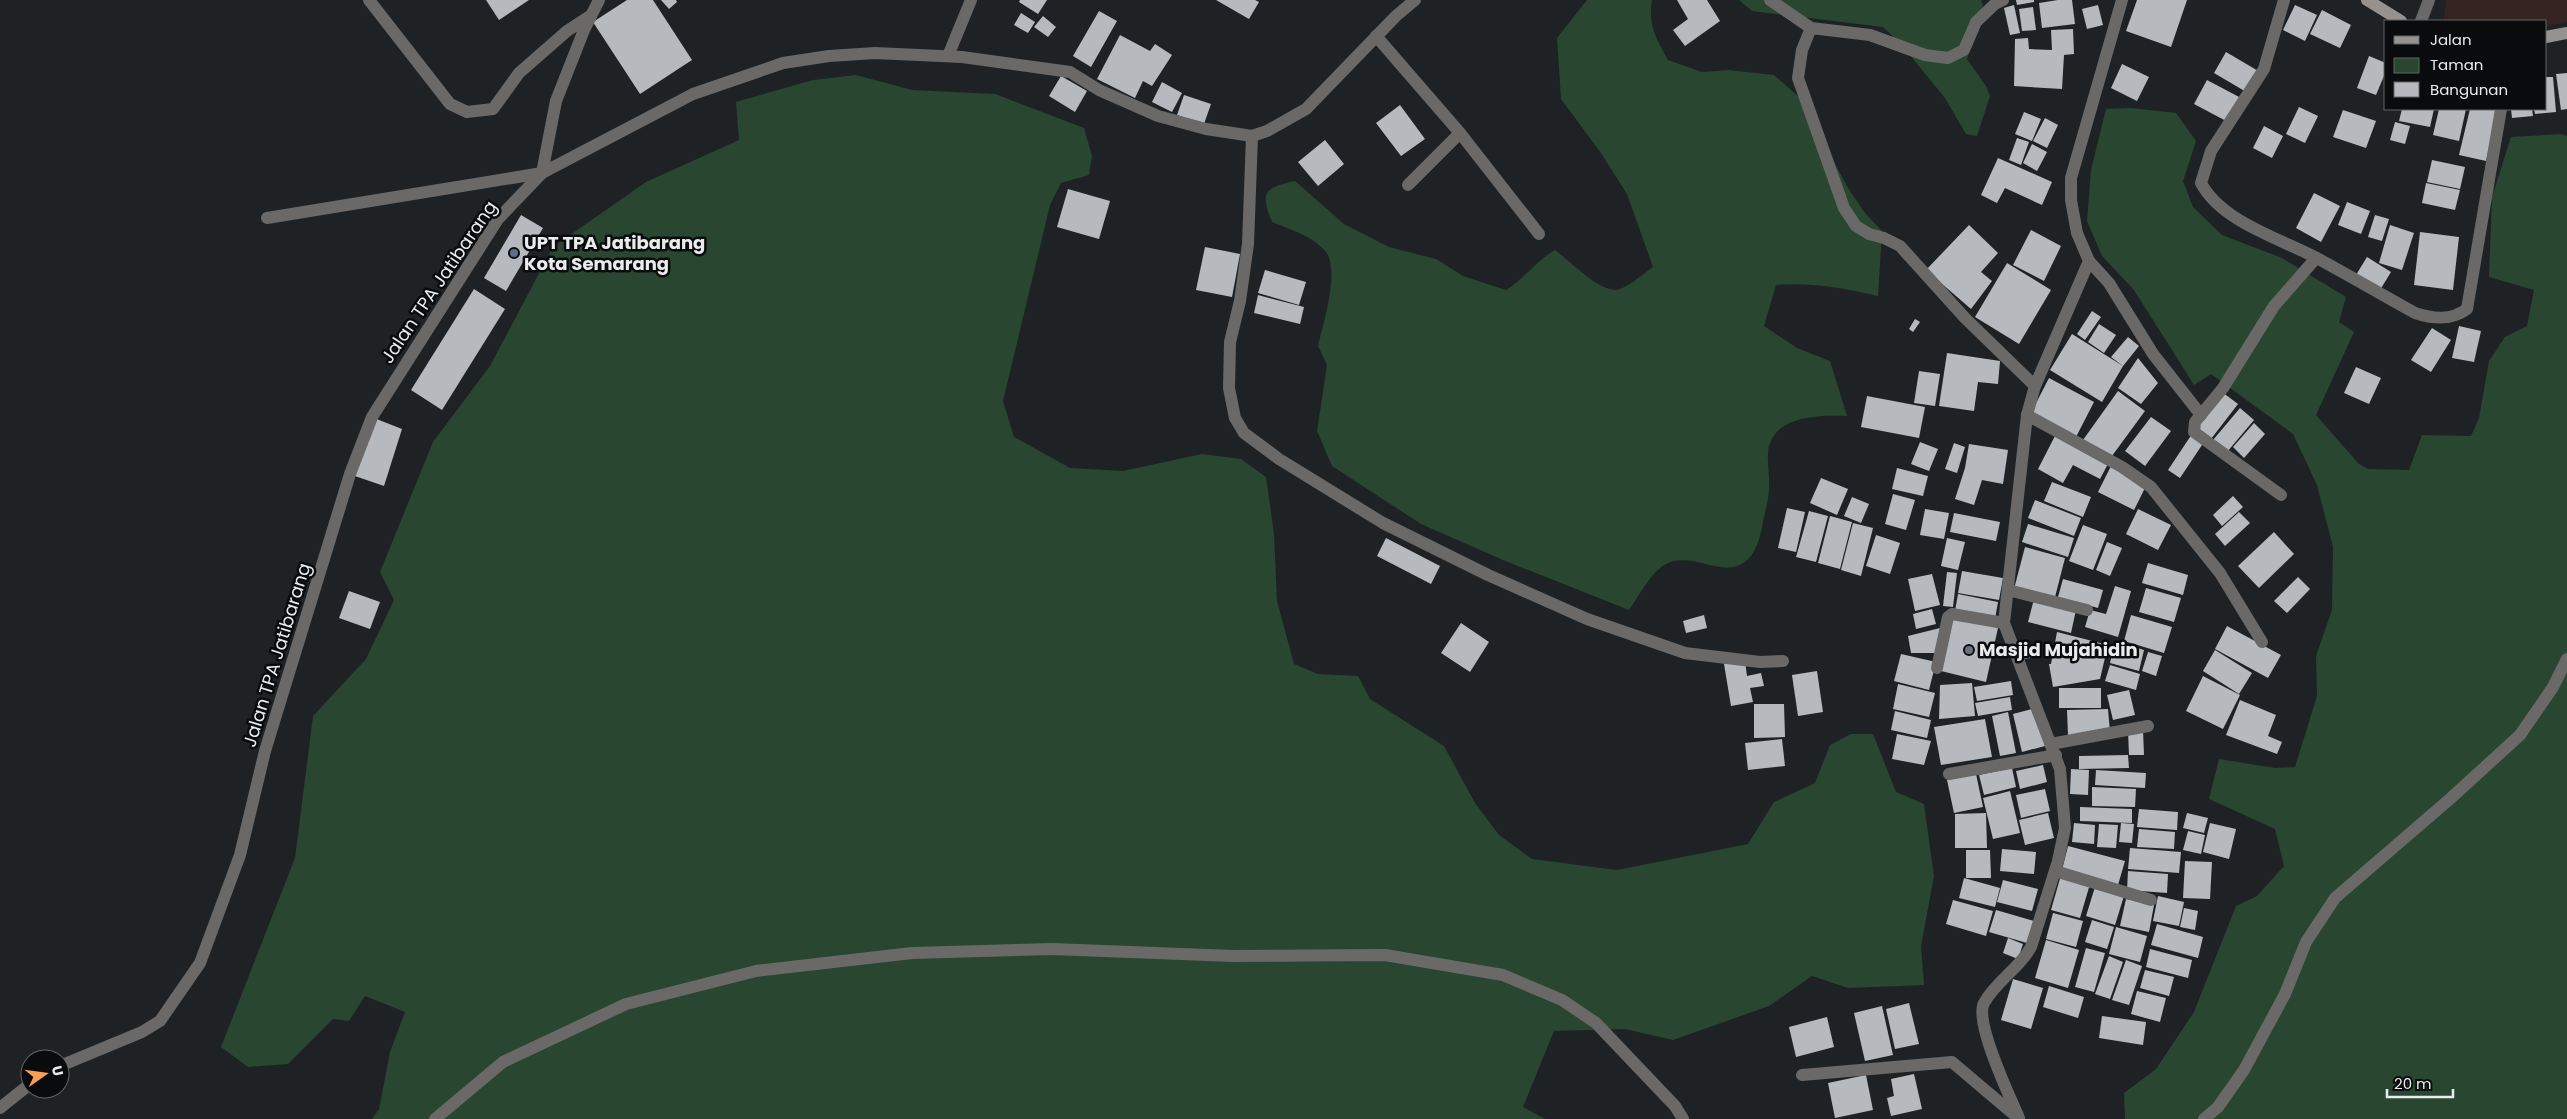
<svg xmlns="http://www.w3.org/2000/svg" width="2567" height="1119" font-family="Poppins,sans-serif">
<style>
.industrial{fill:#362420}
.green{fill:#284630}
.building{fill:#b6babe}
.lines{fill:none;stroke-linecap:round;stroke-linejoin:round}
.lane{stroke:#6b6968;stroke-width:12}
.street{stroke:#6b6968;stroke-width:12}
.secondary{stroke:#95928f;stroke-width:12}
.service-dot{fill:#5c6f8a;stroke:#0a0b0d;stroke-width:2}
.worship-dot{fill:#6b7280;stroke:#0a0b0d;stroke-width:2}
.labels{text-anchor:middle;stroke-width:5;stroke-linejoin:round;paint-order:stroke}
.poi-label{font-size:18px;font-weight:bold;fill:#e9ebed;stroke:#0a0b0d;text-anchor:start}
.street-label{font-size:18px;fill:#e9ebed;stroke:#0a0b0d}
</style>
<rect width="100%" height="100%" fill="#1f2225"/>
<path class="industrial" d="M2446 0H2567V22L2546 26V21H2444Z"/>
<g class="green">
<path d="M1587 0H1652C1648 26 1656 38 1668 60L1702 72 1729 70 1774 75 1800 98 1848 188 1865 213 1882 231 1878 296C1844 288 1812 282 1776 285L1764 326 1797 348 1830 361 1847 416C1822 415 1777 415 1769 446 1766 459 1770 475 1769 488 1769 499 1765 511 1763 522 1761 533 1758 548 1750 557 1727 584 1692 548 1664 565 1650 574 1639 596 1629 610L1503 560 1421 524 1332 466 1317 431 1327 365 1318 346C1323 325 1340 270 1326 252 1313 236 1291 230 1272 222 1260 192 1264 188 1295 181L1344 224 1389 247 1436 259 1463 276 1506 290C1524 279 1536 261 1555 250 1569 260 1603 296 1620 289 1632 284 1643 274 1653 267L1627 194 1601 153 1561 99 1557 38Z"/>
<path d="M1739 0H1981L1983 6 1967 59 1986 86 1990 96 1977 136 1966 134 1945 98 1900 43 1883 27 1752 11Z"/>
<path d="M856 75 912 90 995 94 1084 128 1092 156 1089 175 1061 183 1050 205 1003 401 1014 437 1070 468 1123 471 1202 454 1241 459 1266 477 1274 534 1277 601 1294 664 1318 674 1358 676 1370 699 1444 746 1475 803 1499 835 1532 859 1617 870 1748 844 1774 802 1815 783 1830 745 1851 734H1873L1896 792 1924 804 1934 876 1921 946 1924 985 1848 988 1812 976 1769 1006 1673 1040 1625 1029 1554 1031 1523 1107 1545 1119H372L379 1109 390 1052 405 1012 365 996 349 1021 333 1019 288 1064 248 1067 221 1047 295 858 313 716 366 659 394 600 380 572 433 442 490 366 553 247 646 182 739 140 736 102 813 80Z"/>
<path d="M2131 108 2176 113 2196 141 2183 181 2193 207 2222 235 2282 258 2346 297 2339 322 2354 332 2316 415 2359 464 2368 469 2409 470 2422 435 2471 436 2479 418 2489 361 2505 337 2527 326 2534 290 2489 277 2492 197 2511 137 2561 134 2567 136V1119H2125L2124 1093 2156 1069 2194 1012 2236 906 2257 896 2284 866 2275 829 2209 799 2219 759 2275 768 2295 767 2317 696 2316 656 2332 610 2333 547 2317 485 2293 434 2211 374 2194 385 2134 290 2102 256 2087 221 2091 170 2106 109Z"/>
</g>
<g class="building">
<path d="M486 0H529L499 20Z"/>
<path d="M627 0H653L692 60 640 94 593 22Z"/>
<path d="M661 0H676L677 2 669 9Z"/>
<path d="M1020 0H1047L1038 14 1019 2Z"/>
<path d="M1216 0H1255L1259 2 1249 19Z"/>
<path d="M1677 0H1707L1720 21 1685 46 1673 30 1688 19Z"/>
<path d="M2016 0H2034V2L2017 5Z"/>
<path d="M2058 0H2072L2075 24 2042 28 2039 3Z"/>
<path d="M2137 0H2187L2171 47 2126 31Z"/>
<path d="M2014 5 2020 33 2010 35 2004 8Z"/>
<path d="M2098 5 2103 25 2087 29 2082 9Z"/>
<path d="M2295 5 2317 15 2305 41 2283 30Z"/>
<path d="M2033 7 2036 30 2022 31 2019 9Z"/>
<path d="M2322 10 2351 25 2340 48 2310 34Z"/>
<path d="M1099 11 1117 21 1091 67 1073 56Z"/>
<path d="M1021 13 1035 22 1028 33 1014 25Z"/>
<path d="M1043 16 1056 27 1048 37 1034 27Z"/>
<path d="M2073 29 2074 54 2064 55 2062 89 2014 86 2015 39 2028 38 2029 49 2052 50 2051 30Z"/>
<path d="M1120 35 1150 51 1155 44 1172 55 1152 86 1143 81 1135 98 1097 79Z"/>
<path d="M2226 52 2260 72 2248 93 2214 73Z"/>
<path d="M2369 56 2386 63V71L2376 95 2357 88Z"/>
<path d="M2122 64 2149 77 2137 101 2111 88Z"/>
<path d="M2567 73V109L2561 110 2556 74Z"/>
<path d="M1061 76 1087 91 1075 112 1049 96Z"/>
<path d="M2546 77H2553L2556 112 2535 114 2534 109H2546Z"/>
<path d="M2207 80 2241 98 2228 122 2194 104Z"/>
<path d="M1162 82 1182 93 1172 112 1152 102Z"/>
<path d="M1184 95 1211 104 1204 124 1177 115Z"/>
<path d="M1400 105 1425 139 1401 156 1376 123Z"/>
<path d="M2299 107 2318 116 2305 143 2286 134Z"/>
<path d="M2402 109H2434L2430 127 2399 121Z"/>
<path d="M2439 109H2466L2459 141 2433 135Z"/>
<path d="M2470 109 2497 110 2486 161 2459 155Z"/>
<path d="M2511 109H2532L2533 116 2512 118Z"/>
<path d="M2343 110 2376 121 2366 148 2333 137Z"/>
<path d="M2024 112 2041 119 2032 141 2015 134Z"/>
<path d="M2045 118 2058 125 2047 148 2033 141Z"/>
<path d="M2395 122 2410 126 2405 144 2390 140Z"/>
<path d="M2264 126 2283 136 2272 158 2253 148Z"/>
<path d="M2017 138 2029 142 2021 165 2009 160Z"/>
<path d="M1325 140 1344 164 1318 186 1298 162Z"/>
<path d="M2032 144 2047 152 2037 171 2023 163Z"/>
<path d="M1998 158 2052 182 2042 205 2005 188 1997 203 1981 195Z"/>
<path d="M2432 160 2465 167 2460 189 2427 182Z"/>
<path d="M2426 183 2460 190 2455 210 2422 203Z"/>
<path d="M1068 189 1110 201 1099 239 1057 227Z"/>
<path d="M2314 193 2340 206 2321 242 2296 228Z"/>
<path d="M2347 202 2370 211 2361 234 2338 225Z"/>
<path d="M521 215 543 228 506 291 484 278Z"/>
<path d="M2375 215 2389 219 2382 241 2368 237Z"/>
<path d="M1969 225 1998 253 1981 272 1992 281 1971 309 1926 270Z"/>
<path d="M2390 225 2414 233 2402 270 2379 263Z"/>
<path d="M2031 230 2061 246 2044 281 2013 265Z"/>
<path d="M2420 232 2459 237 2453 290 2414 285Z"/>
<path d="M1205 247 1240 254 1232 297 1196 290Z"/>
<path d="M2367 257 2391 272 2380 290 2356 275Z"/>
<path d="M2007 263 2051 290 2019 344 1975 317Z"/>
<path d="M1265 270 1306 282 1299 305 1258 293Z"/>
<path d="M474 289 505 309 442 410 411 390Z"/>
<path d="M1258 295 1304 307 1300 324 1254 313Z"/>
<path d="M2092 311 2101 317 2085 340 2077 334Z"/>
<path d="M1915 319 1920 322 1913 332 1909 329Z"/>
<path d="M2099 324 2116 335 2104 353 2088 342Z"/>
<path d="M2459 326 2481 331 2474 362 2452 358Z"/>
<path d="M2432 328 2451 340 2431 372 2411 360Z"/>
<path d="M2072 334 2123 366 2111 357 2128 337 2139 346 2123 366 2102 402 2050 370Z"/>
<path d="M1947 353 2000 361 1998 384 1978 382 1974 411 1939 406Z"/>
<path d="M2138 358 2158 383 2141 404 2118 388Z"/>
<path d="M2356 367 2381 378 2369 404 2344 393Z"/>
<path d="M1919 371 1940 374 1935 406 1914 403Z"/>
<path d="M2049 378 2094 402 2075 439 2030 415Z"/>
<path d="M2118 391 2145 411 2109 460 2083 440Z"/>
<path d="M2222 392 2238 404 2211 439 2195 427Z"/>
<path d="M1867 396 1925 407 1919 438 1861 427Z"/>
<path d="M2240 408 2254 420 2227 452 2213 440Z"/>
<path d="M2151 417 2171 431 2145 466 2125 451Z"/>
<path d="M374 418 402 429 384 486 352 475Z"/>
<path d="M2254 423 2265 434 2244 458 2233 447Z"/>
<path d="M2056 434 2109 462 2100 479 2073 465 2063 483 2038 469Z"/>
<path d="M2192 434 2204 442 2180 478 2168 470Z"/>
<path d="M1920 442 1938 449 1929 471 1911 464Z"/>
<path d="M1954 443 1965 447 1957 473 1945 469Z"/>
<path d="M1969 444 2008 450 2003 484 1982 480 1974 505 1955 499 1965 468Z"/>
<path d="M2111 466 2147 484 2134 510 2098 492Z"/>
<path d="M1897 468 1928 476 1923 496 1892 489Z"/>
<path d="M1821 478 1848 489 1837 515 1810 503Z"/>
<path d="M2052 482 2091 497 2083 517 2044 501Z"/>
<path d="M1893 494 1915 500 1906 530 1885 524Z"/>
<path d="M2233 496 2243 507 2222 526 2213 515Z"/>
<path d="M1852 497 1869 504 1861 523 1844 516Z"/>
<path d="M2035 500 2081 518 2074 536 2028 518Z"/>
<path d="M1787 508 1805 512 1796 552 1778 548Z"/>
<path d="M1925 509 1949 513 1944 539 1920 535Z"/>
<path d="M2138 509 2171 525 2158 550 2126 534Z"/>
<path d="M1809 511 1828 516 1816 562 1796 557Z"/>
<path d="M2239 512 2250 523 2225 546 2215 534Z"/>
<path d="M1954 513 2000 522 1996 541 1950 532Z"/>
<path d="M1830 516 1852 522 1840 569 1818 563Z"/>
<path d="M1853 523 1873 528 1861 576 1841 570Z"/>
<path d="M2028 524 2074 538 2068 557 2022 542Z"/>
<path d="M2083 525 2107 534 2093 570 2069 561Z"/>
<path d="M2274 532 2294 554 2259 588 2238 566Z"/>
<path d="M1876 535 1900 543 1890 574 1866 566Z"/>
<path d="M1386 538 1440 566 1431 584 1377 556Z"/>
<path d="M1947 538 1965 542 1958 570 1941 566Z"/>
<path d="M2107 542 2122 548 2110 576 2096 570Z"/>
<path d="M2025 547 2065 558 2054 601 2014 589Z"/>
<path d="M2148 563 2188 575 2183 595 2142 583Z"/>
<path d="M1962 571 2003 578 1999 600 1958 593Z"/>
<path d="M1947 572 1957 573 1953 607 1943 606Z"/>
<path d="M1932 574 1940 605 1915 611 1908 579Z"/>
<path d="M2298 577 2310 589 2287 613 2274 601Z"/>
<path d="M2063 579 2103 590 2098 608 2058 597Z"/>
<path d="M2115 586 2131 591 2118 637 2085 627 2090 610 2106 614Z"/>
<path d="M2146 588 2181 598 2174 622 2139 612Z"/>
<path d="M349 591 380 602 370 629 339 618Z"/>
<path d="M1958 594 1998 602 1995 619 1955 611Z"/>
<path d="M2034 599 2076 610 2071 633 2028 622Z"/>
<path d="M1932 609 1936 624 1916 629 1913 614Z"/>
<path d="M1704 615 1707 628 1686 633 1683 621Z"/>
<path d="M2131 615 2172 627 2164 653 2124 641Z"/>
<path d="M1953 617 1998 628 1986 682 1941 671Z"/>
<path d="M1461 623 1489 642 1470 672 1441 653Z"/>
<path d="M2227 626 2281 655 2268 678 2215 649Z"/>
<path d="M1944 627 1938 653H1911L1908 636Z"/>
<path d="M2057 632 2108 645 2100 679 2053 687 2049 664H2051Z"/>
<path d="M2115 641 2144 650 2139 671 2110 663Z"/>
<path d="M2027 648 2030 658 2021 660 2019 650Z"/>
<path d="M2215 650 2252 673 2239 694 2203 671Z"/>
<path d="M2148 652 2162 656 2156 676 2142 671Z"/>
<path d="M1901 654 1936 662 1929 690 1894 681Z"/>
<path d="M1745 661 1747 676 1761 673 1764 686 1750 688 1753 702 1731 706 1724 664Z"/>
<path d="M2110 665 2140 674 2136 690 2105 681Z"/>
<path d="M1817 671 1823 712 1798 716 1792 675Z"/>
<path d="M2203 676 2240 695 2223 729 2186 711Z"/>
<path d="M2011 681 2013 695 1977 701 1974 687Z"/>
<path d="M1972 683 1975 716 1939 719 1940 685Z"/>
<path d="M1898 684 1935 693 1929 717 1893 709Z"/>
<rect x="2059" y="688" width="42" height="20"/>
<path d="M2129 690 2135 715 2113 720 2107 695Z"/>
<path d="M2010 697 2012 710 1978 716 1975 703Z"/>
<path d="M2240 700 2276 715 2268 736 2282 742 2277 754 2226 735Z"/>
<path d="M1754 704H1784L1785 737 1754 738Z"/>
<path d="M2036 708 2045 746 2022 752 2013 714Z"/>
<path d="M2108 709 2110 732 2068 736 2067 710Z"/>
<path d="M1895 711 1931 720 1927 738 1891 730Z"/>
<path d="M2008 712 2016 753 2000 756 1992 716Z"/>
<path d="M1985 719 1992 757 1941 765 1934 727Z"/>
<path d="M2143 730 2144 755H2129L2128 731Z"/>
<path d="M1897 734 1931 741 1924 765 1892 759Z"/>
<path d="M1782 739 1785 766 1748 770 1745 743Z"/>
<path d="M2128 755 2129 768 2079 769V756Z"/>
<path d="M2043 765 2047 782 2020 789 2016 771Z"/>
<path d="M2012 768 2016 787 1984 795 1979 775Z"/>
<path d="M2071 769 2089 770 2088 795 2070 794Z"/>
<path d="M2096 770 2146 773 2145 788 2095 785Z"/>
<path d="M1976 774 1983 807 1954 813 1947 780Z"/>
<path d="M2092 787 2136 789 2135 807 2092 806Z"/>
<path d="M2045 789 2050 811 2021 818 2016 795Z"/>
<path d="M2010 791 2020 833 1993 839 1983 798Z"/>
<path d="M2080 807 2132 809V823L2080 821Z"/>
<path d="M2139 809 2178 812 2177 830 2137 827Z"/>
<path d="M1986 813 1987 848H1955V814Z"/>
<path d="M2048 813 2054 838 2025 845 2019 820Z"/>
<path d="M2187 813 2208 818 2204 833 2183 828Z"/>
<path d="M2074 823 2095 825 2094 844 2072 842Z"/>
<path d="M2121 823 2134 824 2132 843 2119 842Z"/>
<path d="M2210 823 2236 829 2229 859 2203 852Z"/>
<path d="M2099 824 2118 825 2116 848 2097 847Z"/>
<path d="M2139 829 2175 832 2174 849 2137 847Z"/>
<path d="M2188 831 2205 835 2201 854 2183 850Z"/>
<path d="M2068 846 2125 861 2118 885 2062 870Z"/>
<path d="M2130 848 2181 852 2179 873 2128 869Z"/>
<path d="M2002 849 2036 852 2034 874 2000 871Z"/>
<path d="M1966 850H1990L1991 878H1966Z"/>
<path d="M2185 861 2212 862 2210 899 2183 898Z"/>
<path d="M2128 871 2168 874 2167 893 2127 890Z"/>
<path d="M2061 875 2090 884 2080 918 2051 910Z"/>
<path d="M1964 878 2000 888 1995 907 1959 898Z"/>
<path d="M2003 880 2038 889 2032 911 1997 902Z"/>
<path d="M2095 887 2124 896 2115 925 2086 916Z"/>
<path d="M2158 896 2184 902 2179 926 2153 921Z"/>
<path d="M2126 899 2154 905 2149 932 2120 926Z"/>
<path d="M1953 900 1993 911 1986 936 1946 924Z"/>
<path d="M2184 908 2198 911 2195 930 2180 927Z"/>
<path d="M1996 910 2034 921 2027 943 1989 932Z"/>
<path d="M2053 913 2083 921 2076 947 2046 939Z"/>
<path d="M2092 920 2114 927 2107 949 2085 942Z"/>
<path d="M2157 924 2203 937 2198 958 2151 945Z"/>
<path d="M2116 927 2147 936 2140 962 2109 954Z"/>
<path d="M2008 938 2023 944 2018 959 2003 953Z"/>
<path d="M2046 940 2079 950 2068 988 2035 978Z"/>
<path d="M2086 948 2105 953 2094 992 2075 987Z"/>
<path d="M2150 949 2192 960 2188 978 2146 967Z"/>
<path d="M2109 956 2123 962 2110 999 2095 994Z"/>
<path d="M2126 960 2142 966 2129 1005 2112 1000Z"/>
<path d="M2145 970 2174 977 2169 996 2140 988Z"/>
<path d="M2013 979 2043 988 2031 1029 2001 1020Z"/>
<path d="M2049 986 2084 997 2078 1018 2043 1007Z"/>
<path d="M2137 991 2166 998 2160 1022 2131 1014Z"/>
<path d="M1909 1003 1919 1044 1895 1049 1886 1009Z"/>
<path d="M1882 1006 1893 1055 1865 1061 1854 1013Z"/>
<path d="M2102 1016 2146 1022 2143 1045 2099 1038Z"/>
<path d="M1827 1017 1834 1047 1796 1057 1789 1027Z"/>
<path d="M1914 1074 1922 1109 1891 1116 1887 1098 1894 1096 1891 1079Z"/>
<path d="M1866 1075 1873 1110 1835 1118 1828 1083Z"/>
</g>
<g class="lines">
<g class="lane">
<path d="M369 0 450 104 467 112 493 109 519 73 567 31 590 16"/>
<path d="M267 218 542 173 556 101 584 30 599 0"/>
<path d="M435 1119 503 1062 626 1004 756 971 912 953 1052 949 1233 956 1385 955 1503 975 1562 1000 1596 1023 1675 1106 1683 1119"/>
<path d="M2204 1119 2218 1107 2244 1070 2285 994 2306 942 2335 898 2451 798 2520 735 2553 687 2567 659"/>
</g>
<g class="street">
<path d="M1770 0 1811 28 1870 35 1925 55 1948 58 1964 50 1976 22 1995 4 2003 0"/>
<path d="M2122 0 2071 178V200L2077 233 2089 261 2109 283 2153 354 2201 415"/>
<path d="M2284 0 2264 69 2211 151 2201 183C2221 221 2278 238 2315 257 2348 275 2381 294 2415 313 2433 319 2451 321 2467 309L2501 109"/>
<path d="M2421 21 2429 0"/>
<path d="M1811 28 1802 50 1798 78 1844 208 1856 226 1869 234 1884 238 1900 246 1965 318 2035 386"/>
<path d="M1376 36 1460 133 1539 234"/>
<path d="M948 56 971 0"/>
<path d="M1252 136 1248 244 1240 301 1230 342 1229 388 1235 418 1244 433 1279 459 1383 523 1488 575 1587 619 1685 653 1760 662 1783 661"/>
<path d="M1408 185 1460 133"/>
<path d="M2027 415 2122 467 2151 487 2220 573 2262 642"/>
<path d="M2281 495 2194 432 2195 422 2223 388 2274 306 2316 258"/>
<path d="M2008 590 2087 610"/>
<path d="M1937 668 1948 617 1952 614 2004 623"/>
<path d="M2051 744 2148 726"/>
<path d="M1949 774 2056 755"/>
<path d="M2055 871 2151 900"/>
<path d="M60 1066 142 1032 160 1021 200 963 240 855 265 751 350 474 372 417 498 219 542 173 693 94 783 63 829 56 875 53 962 57 1070 72 1099 90 1158 116 1206 129 1252 136 1267 131 1306 109 1396 16 1415 0"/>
<path d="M1802 1075 1952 1062 2017 1117"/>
<path d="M0 1108 30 1084"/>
<path d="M2019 1118C2010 1097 1974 1022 1984 1003 1996 981 2019 969 2031 947L2058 861 2065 828 2060 769 2004 623 2027 415 2035 386 2089 261"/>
</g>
<g class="secondary">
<path d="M2367 0 2401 21"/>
<path d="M2546 37 2567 33"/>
</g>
</g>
<circle class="service-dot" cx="514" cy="253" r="5"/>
<circle class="worship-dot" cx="1969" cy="650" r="5"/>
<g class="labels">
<g class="poi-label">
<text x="524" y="249">UPT TPA Jatibarang<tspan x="524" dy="21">Kota Semarang</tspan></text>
<text x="1979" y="656">Masjid Mujahidin</text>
</g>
<g class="street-label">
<text transform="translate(439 282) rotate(-56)" y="6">Jalan TPA Jatibarang</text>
<text transform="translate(277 655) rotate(-73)" y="6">Jalan TPA Jatibarang</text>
</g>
</g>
<rect x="2384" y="20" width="162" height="90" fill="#0a0b0d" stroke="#636567"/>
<rect x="2394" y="36" width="25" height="8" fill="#95928f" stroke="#636567"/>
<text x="2430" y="45" font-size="15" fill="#e9ebed">Jalan</text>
<rect x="2394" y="58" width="25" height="15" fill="#284630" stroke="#636567"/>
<text x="2430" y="70" font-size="15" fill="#e9ebed">Taman</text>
<rect x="2394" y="82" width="25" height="15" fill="#b6babe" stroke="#636567"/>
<text x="2430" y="95" font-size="15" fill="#e9ebed">Bangunan</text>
<g transform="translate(45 1074) rotate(76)"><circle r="24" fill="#0a0b0d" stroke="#636567"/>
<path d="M0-4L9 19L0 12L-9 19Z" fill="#fb9e51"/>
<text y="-8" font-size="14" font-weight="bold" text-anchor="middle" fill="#e9ebed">U</text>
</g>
<path d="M2387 1089v8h66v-8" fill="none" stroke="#e9ebed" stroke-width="2.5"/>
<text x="2394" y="1089" font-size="15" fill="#e9ebed" stroke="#0a0b0d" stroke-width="4" paint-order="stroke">20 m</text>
</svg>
